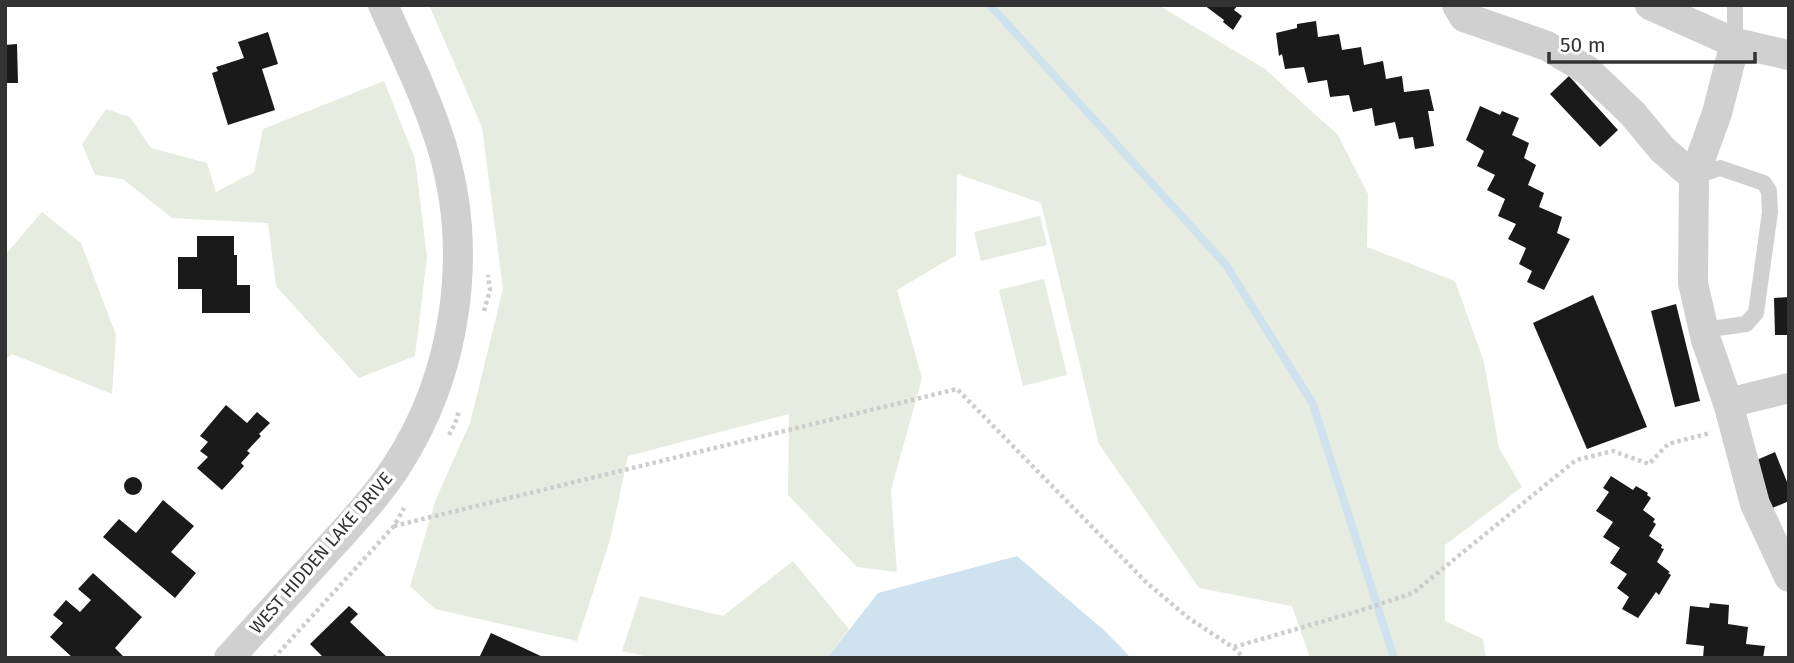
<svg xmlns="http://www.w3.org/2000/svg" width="1794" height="663" font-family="'Fira Sans',sans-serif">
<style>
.green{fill:#e6ecdf}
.water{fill:#cfe2ee}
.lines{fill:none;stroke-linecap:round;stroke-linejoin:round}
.stream{stroke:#cfe2ee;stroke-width:8}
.building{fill:#1a1a1a}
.path{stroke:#cdcdcd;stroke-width:4.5;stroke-dasharray:3.5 3.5;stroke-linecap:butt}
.service{stroke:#d0d0d0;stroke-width:16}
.minor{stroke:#d0d0d0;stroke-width:30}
.labels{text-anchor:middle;stroke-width:7;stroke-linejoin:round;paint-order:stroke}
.street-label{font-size:18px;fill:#333;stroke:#fff}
</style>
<rect width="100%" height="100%" fill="#fff"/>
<g class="green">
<path d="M429 5H1158L1265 69 1338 135 1368 194 1367 247 1455 281 1484 362 1499 448 1522 487 1445 545V621L1483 639 1486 658H1310L1292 606 1199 588 1099 444 1041 203 957 174 956 255 897 290 922 378 891 490 897 572 857 567 788 495 789 414 628 456 610 540 577 641 435 609 410 586 436 499 470 423 503 289 482 127Z"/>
<path d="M384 81 415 159 427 257 415 356 359 378 276 286 268 223 172 218 123 179 95 175 82 144 106 109 130 117 151 148 207 163 216 192 254 172 263 129Z"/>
<path d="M42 212 81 243 116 335 112 394 12 354 5 360V255Z"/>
<path d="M1040 216 1047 245 981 261 974 232Z"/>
<path d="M1044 279 1067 375 1023 386 999 290Z"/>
<path d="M793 561 849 629 827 658H653L622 651 640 596 723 616Z"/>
</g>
<path class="water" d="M1017 556 1105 631 1131 658H827L878 593Z"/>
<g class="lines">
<path class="stream" d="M990 5 1226 265 1313 404 1394 658"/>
</g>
<g class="building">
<path d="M1204 5H1238L1234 10 1242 16 1233 30 1223 22 1224 20Z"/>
<path d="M1316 21 1318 37 1339 34 1342 50 1361 47 1364 65 1383 61 1386 79 1402 76 1404 92 1429 89 1434 111H1428L1434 146 1415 149 1413 137 1399 139 1395 122 1375 126 1372 108 1353 112 1349 95 1330 97 1327 80 1308 83 1304 67 1285 69 1282 54 1279 56 1276 33 1297 28V24Z"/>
<path d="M268 32 278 64 262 69 275 110 228 125 212 73 218 71 216 67 244 58 238 42Z"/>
<path d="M17 44 18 83H5V45Z"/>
<path d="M1569 76 1618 130 1600 147 1550 94Z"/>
<path d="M1480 106 1500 115 1502 111 1519 118 1512 135 1529 143 1524 158 1536 165 1528 185 1544 193 1539 207 1562 217 1557 233 1570 239 1544 290 1527 282 1532 271 1519 264 1526 248 1508 239 1516 224 1498 216 1505 199 1487 190 1495 175 1477 166 1484 151 1466 140Z"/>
<path d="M197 236H234V255H237V285H250V313H202V289H178V257H197Z"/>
<path d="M1593 295 1647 427 1587 449 1533 323Z"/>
<path d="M1789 297V335H1775L1774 298Z"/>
<path d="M1676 304 1700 401 1675 407 1651 311Z"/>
<path d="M226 405 247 423 257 412 270 423 259 434 261 436 247 451 250 453 241 463 244 466 222 490 197 468 208 457 200 451 208 442 200 436Z"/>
<path d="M1775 452 1789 487V501L1770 509 1750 463Z"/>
<path d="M1611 476 1633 490 1636 486 1648 493 1647 495 1651 498 1643 510 1655 519 1653 522 1656 524 1649 536 1662 545 1661 548 1664 549 1657 562 1670 572 1668 573 1671 575 1659 595 1656 592 1638 618 1622 609 1629 597 1617 588 1627 574 1610 563 1620 548 1603 537 1613 522 1596 511 1609 492 1603 488Z"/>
<circle cx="133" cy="486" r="9"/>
<path d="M163 500 194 526 171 552 196 573 175 598 103 537 119 519 136 533Z"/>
<path d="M93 573 142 617 115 648 125 658H73L50 637 63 623 53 615 66 600 80 612 91 600 78 589Z"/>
<path d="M1710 603 1729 605 1728 624 1748 627 1746 644 1765 646 1763 658H1703L1704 646 1686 644 1690 606 1709 608Z"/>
<path d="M349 606 358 614 350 622 388 658H324L310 644Z"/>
<path d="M491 633 545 658H479Z"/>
</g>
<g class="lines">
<g class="path">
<path d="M484 311 490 290 488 275"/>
<path d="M449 435 455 424 459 411"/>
<path d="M394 526 957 389 1148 584 1190 619 1234 648 1244 658"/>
<path d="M1234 647 1359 611 1413 593 1576 460 1613 451 1649 464 1668 444 1710 433"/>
<path d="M274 658 394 526 404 508"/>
</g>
<g class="service">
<path d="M1735 5V43"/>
<path d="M1694 177 1720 168 1764 183 1769 191 1770 212 1756 313 1746 324 1704 330"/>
</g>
<g class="minor">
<path d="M1457 5 1464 17 1547 46 1587 70 1633 114 1662 149 1694 177 1693 283 1706 340 1728 403 1789 388"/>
<path d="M1650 5 1735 43 1789 55"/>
<path d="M1694 177 1717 113 1735 43"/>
<path d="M1728 403 1755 504 1789 577"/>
<path d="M229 658C260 624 291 590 322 556 348 527 375 499 396 467 457 374 474 252 442 147 427 98 404 52 383 5"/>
</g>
</g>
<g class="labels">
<g class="street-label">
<text transform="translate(321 553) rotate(-49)" y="6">WEST HIDDEN LAKE DRIVE</text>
</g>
</g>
<rect width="1794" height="663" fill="none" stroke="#333333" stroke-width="14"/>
<path d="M1549 52v10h206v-10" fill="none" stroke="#333333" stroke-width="3.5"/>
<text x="1560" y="52" font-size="21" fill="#333333" stroke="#ffffff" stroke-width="5" paint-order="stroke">50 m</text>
</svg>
